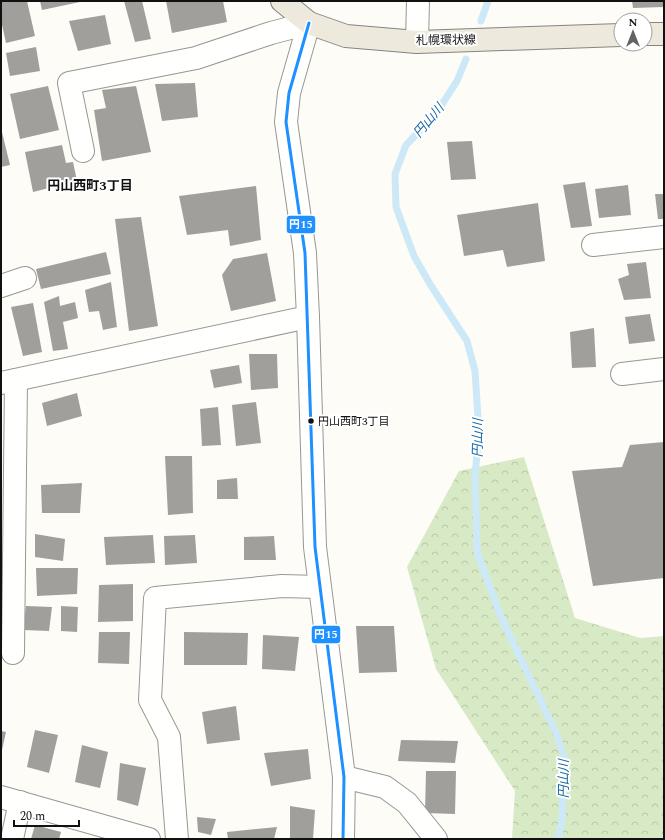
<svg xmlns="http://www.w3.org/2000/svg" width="665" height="840" font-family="Spectral,'Noto Sans JP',serif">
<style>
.forest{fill:url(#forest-crowns)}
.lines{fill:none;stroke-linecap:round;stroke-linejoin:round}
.stream{stroke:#cde8f7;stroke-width:7}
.building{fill:#a19f9c}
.minor-casing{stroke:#979795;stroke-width:24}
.primary-casing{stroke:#858482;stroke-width:24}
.minor{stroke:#fffffe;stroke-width:22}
.primary{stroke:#ede9dc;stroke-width:22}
.bus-1-casing{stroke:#fff;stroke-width:6}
.bus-1{stroke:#1e90ff;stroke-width:3}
.bus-dot{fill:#111;stroke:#fff;stroke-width:1.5}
.labels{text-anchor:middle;stroke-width:4;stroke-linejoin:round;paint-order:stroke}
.bus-label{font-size:11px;fill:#111;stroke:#fff;text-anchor:start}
.street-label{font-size:12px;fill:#111;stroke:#fff}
.water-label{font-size:13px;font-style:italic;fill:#1768a6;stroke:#fff}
.neighbourhood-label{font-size:13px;font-weight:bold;fill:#111;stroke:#fff}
.line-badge{stroke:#fff;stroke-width:1.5}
.badge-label{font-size:11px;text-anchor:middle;font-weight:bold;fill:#fff}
</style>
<defs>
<pattern id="forest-crowns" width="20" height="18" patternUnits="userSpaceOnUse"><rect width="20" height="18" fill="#d8eac5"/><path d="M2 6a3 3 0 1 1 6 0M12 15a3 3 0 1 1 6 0" fill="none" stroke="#b8c8a8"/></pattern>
</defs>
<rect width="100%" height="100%" fill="#fdfcf7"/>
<path class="forest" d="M524 457 575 618 640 638 664 636V839H512L515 791 436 669 407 567 459 471Z"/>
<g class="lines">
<g class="stream">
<path d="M481 21 488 1"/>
<path d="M466 59 457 81 435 115 406 145 395 174 396 207 414 256 430 284 467 341 475 371 479 434 475 475 477 552 501 617 556 733 564 757 562 820 558 839"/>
</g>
</g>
<g class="building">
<path d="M1 1H27L35 36 6 43 1 20Z"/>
<path d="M40 1H80V2L42 10Z"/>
<path d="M124 1H142L151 39 135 42Z"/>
<path d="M166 1H223L227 22 172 33Z"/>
<path d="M632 1H664V7L633 8Z"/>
<path d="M105 15 111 44 78 51 69 21Z"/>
<path d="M36 47 40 71 10 76 6 53Z"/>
<path d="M195 83 198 117 162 121 155 84Z"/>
<path d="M48 86 59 130 20 139 10 94Z"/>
<path d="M136 86 151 152 102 161 94 110 106 108 102 90Z"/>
<path d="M1 128 10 165 1 167Z"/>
<path d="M472 141 476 179 451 180 447 142Z"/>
<path d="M62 145 66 163 73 162 77 181 33 192 25 152Z"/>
<path d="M585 182 592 226 571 228 563 185Z"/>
<path d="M628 185 631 215 599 218 595 189Z"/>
<path d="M256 186 261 240 230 246 228 230 187 235 179 196Z"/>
<path d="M655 194H664V219H658Z"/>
<path d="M538 203 545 261 507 267 503 250 464 256 457 215Z"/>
<path d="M141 217 158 326 129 331 115 219Z"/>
<path d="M106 252 111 274 41 289 36 269Z"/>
<path d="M267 253 276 301 231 311 222 275 233 259Z"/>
<path d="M646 262 651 298 624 300 618 279 629 275 627 264Z"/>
<path d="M111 282 117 327 103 330 99 311 89 312 85 290Z"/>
<path d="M59 296 60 306 75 302 78 318 63 322 68 349 53 351 44 302Z"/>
<path d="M33 303 42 352 23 356 11 307Z"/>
<path d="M650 314 655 341 629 344 625 317Z"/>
<path d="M594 328 596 367 572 368 570 332Z"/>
<path d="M249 354H277L278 388 251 390Z"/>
<path d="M239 365 242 383 214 388 210 370Z"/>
<path d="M77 393 82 416 47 426 42 403Z"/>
<path d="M256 402 261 443 236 446 232 405Z"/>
<path d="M218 407 221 445 202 446 200 409Z"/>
<path d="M664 442V578L593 586 572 471 622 467 630 445Z"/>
<path d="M165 456H192L193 513 168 515Z"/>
<path d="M237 478 238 499H217V480Z"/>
<path d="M82 483 80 513H42L41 485Z"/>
<path d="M35 534 65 539 63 561 35 557Z"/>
<path d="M153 535 155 563 106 565 104 537Z"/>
<path d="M195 535 197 563 165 565 164 536Z"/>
<path d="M274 536 276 560H244V537Z"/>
<path d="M36 568H78L77 594 37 596Z"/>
<path d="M133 584V621L98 622 99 585Z"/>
<path d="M26 606 52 607 49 631 23 630Z"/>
<path d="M61 606 78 607 77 632 61 631Z"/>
<path d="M356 626H394L397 672 359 673Z"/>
<path d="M99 632H130L129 664 98 663Z"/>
<path d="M184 632 248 633 247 665H184Z"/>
<path d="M263 635 299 637 295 671 262 669Z"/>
<path d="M236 706 240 740 207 744 202 712Z"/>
<path d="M35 730 58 735 49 773 27 767Z"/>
<path d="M1 731 6 732 2 750H1Z"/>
<path d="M401 740 458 741 455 763 398 761Z"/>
<path d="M82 745 108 752 100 788 75 782Z"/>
<path d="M308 749 311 779 271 786 264 753Z"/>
<path d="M120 763 146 768 138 806 117 800Z"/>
<path d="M426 771H456L455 814 425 813Z"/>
<path d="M290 806 315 810 313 839H290Z"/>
<path d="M197 817 216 819 211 835 198 832Z"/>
<path d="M35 825 61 832 59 839H31Z"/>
<path d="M277 827 274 839H228L227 832Z"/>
</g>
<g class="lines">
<defs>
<g id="minor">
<path d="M309 23 289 93 286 122 305 253 308 317 315 547 344 777 343 839"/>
<path d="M417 42 418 1"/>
<path d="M83 151 69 83 196 58 271 33 309 23"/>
<path d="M593 245 664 237"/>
<path d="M1 286 25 278"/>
<path d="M622 374 664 369"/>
<path d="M1 383 308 317"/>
<path d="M13 653 16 380"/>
<path d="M344 777 385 787 407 803 436 839"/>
<path d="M1 797 149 839"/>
<path d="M12 839 20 802"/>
<path d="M177 839 169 737 150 700 155 598 282 586 319 587"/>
</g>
<g id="primary">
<path d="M282 1 309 23 346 36 417 42 621 35"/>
<path d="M645 34H664"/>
</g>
</defs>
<use href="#minor" class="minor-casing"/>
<use href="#primary" class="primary-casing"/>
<use href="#minor" class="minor"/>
<use href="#primary" class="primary"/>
<defs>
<path id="bus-1" d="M309 23 289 93 286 122 305 253 315 547 344 777 343 839"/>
</defs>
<use href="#bus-1" class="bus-1-casing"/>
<use href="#bus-1" class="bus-1"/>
</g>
<circle class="bus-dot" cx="311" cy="421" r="3.5"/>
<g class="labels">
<g class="bus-label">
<text x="318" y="425">円山西町3丁目</text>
</g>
<g class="street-label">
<text transform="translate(446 40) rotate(-1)" y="4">札幌環状線</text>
</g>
<g class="water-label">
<text transform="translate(428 120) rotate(-50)" y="5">円山川</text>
<text transform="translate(477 438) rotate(-89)" y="5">円山川</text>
<text transform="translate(563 779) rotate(-90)" y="5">円山川</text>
</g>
<g class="neighbourhood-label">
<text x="90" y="190">円山西町3丁目</text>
</g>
</g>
<g class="line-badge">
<rect x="286" y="215" width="30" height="19" rx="4" fill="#1e90ff"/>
<rect x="311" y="625" width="30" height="19" rx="4" fill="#1e90ff"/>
</g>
<g class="badge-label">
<text x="301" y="228">円15</text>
<text x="326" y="638">円15</text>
</g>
<rect width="665" height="840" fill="none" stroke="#111111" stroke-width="4"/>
<g transform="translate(633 32)"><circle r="19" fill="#ffffff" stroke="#a0a0a0"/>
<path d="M0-3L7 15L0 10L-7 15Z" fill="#646362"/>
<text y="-6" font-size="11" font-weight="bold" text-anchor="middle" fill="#111111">N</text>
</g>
<path d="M14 820v6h65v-6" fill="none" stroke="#111111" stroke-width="2"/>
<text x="20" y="820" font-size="12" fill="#111111" stroke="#ffffff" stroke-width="3" paint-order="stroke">20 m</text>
</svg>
